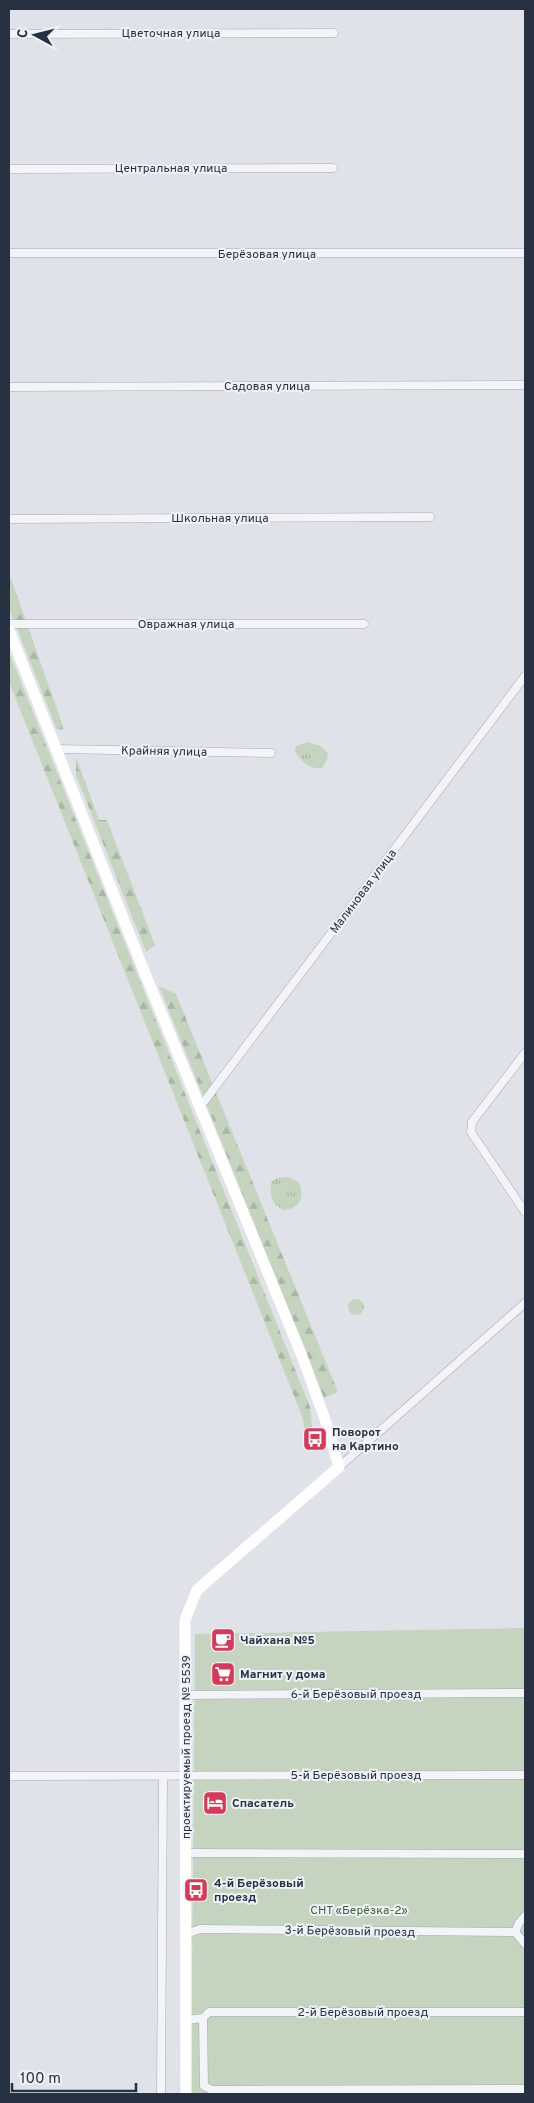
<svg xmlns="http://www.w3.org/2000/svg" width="534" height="2103" font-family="Overpass,sans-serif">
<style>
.grass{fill:url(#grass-tufts)}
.forest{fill:url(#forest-firs)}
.garden{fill:#c5d4bf}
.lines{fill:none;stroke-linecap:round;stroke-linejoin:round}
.street-casing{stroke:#a4aab4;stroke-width:9}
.street{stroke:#f2f4f7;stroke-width:8}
.secondary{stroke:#fff;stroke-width:11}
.labels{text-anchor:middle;stroke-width:4;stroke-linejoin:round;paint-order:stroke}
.street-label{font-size:12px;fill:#263142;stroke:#eef2f7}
.poi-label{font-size:12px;font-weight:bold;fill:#263142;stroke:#eef2f7;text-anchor:start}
.park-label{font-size:12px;fill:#3c5f32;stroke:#eef2f7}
</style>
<defs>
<pattern id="grass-tufts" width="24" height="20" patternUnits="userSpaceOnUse" patternTransform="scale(1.25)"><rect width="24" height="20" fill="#c5d4bf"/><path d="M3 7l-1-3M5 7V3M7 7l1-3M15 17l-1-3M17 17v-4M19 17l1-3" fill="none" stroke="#a9b6a5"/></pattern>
<pattern id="forest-firs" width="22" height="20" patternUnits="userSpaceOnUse" patternTransform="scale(1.25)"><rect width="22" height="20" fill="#c5d4bf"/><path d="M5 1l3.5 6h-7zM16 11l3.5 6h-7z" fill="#a9b6a5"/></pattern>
</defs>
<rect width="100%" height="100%" fill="#dfe3e9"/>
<g class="grass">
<path d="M307 742 320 746 328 753 327 760 323 767C310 771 302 762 295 752L296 746Z"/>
<path d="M288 1177 299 1182C305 1197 300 1209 283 1210 271 1203 270 1196 271 1182L277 1178Z"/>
<circle cx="356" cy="1307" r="8"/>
</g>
<g class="forest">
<path d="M9 573 64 729 57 730 9 608Z"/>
<path d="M9 652 310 1407 313 1435 307 1440 302 1416 9 682Z"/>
<path d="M76 757 99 820H107L155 945 146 952 76 775Z"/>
<path d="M159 986 176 994 338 1392 324 1398Z"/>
</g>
<path class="garden" d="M525 1628V2094H191L195 1634Z"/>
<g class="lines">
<defs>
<g id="street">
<path d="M9 34 334 33"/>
<path d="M9 169 333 168"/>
<path d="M9 253H525"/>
<path d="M9 387 525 385"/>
<path d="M9 519 430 517"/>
<path d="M9 624H364"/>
<path d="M56 749 271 753"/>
<path d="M525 1053 472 1122 471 1132 525 1212"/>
<path d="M200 1107 525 676"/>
<path d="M339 1467 525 1303"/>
<path d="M186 1695 525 1693"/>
<path d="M9 1776 525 1775"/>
<path d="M186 1853 525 1854"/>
<path d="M515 1932 519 1923 525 1916"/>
<path d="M186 1934 200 1929 515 1932 525 1944"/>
<path d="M203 2018 209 2012H525"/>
<path d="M186 2020 203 2018 204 2086 212 2090 525 2089"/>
<path d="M161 2094 163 1776"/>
</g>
</defs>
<use href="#street" class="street-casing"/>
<use href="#street" class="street"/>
<path class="secondary" d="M9 630 142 966 302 1356 327 1425 339 1467 197 1590 185 1620 186 2094"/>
</g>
<defs>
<symbol id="bus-square" viewBox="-11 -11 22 22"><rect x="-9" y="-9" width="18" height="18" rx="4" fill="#d93957" stroke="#eef2f7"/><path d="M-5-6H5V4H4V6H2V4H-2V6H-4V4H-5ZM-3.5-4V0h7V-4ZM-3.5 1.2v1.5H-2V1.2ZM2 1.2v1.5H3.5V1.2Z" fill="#fff"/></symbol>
<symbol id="cafe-square" viewBox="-11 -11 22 22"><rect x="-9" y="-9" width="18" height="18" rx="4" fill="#d93957" stroke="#eef2f7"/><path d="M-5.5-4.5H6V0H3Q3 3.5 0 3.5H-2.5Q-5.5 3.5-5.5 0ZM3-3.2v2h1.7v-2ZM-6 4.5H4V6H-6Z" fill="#fff"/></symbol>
<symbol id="supermarket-square" viewBox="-11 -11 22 22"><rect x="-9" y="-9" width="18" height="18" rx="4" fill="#d93957" stroke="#eef2f7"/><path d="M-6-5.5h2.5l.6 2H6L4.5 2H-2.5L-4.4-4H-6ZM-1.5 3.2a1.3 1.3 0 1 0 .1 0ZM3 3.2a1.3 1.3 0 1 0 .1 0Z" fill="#fff"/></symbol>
<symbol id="hotel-square" viewBox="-11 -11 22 22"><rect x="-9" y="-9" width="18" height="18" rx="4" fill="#d93957" stroke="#eef2f7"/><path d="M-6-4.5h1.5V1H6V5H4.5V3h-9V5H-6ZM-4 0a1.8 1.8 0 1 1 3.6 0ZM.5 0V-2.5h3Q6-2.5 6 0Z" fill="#fff"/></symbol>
</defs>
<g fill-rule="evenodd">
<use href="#bus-square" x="301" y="1425" width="28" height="28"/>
<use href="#cafe-square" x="209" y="1626" width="28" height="28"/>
<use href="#supermarket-square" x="209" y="1660" width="28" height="28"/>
<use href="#hotel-square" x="201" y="1789" width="28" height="28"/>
<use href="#bus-square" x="182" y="1876" width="28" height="28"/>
</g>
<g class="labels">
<g class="street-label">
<text x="171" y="37">Цветочная улица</text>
<text x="171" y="172">Центральная улица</text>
<text x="267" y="258">Берёзовая улица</text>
<text x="267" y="390">Садовая улица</text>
<text x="220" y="522">Школьная улица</text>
<text x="186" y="628">Овражная улица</text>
<text transform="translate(164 751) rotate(1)" y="4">Крайняя улица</text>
<text transform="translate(363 891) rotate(-53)" y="4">Малиновая улица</text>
<text x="356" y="1698">6-й Берёзовый проезд</text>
<text transform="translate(186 1747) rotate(-90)" y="4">проектируемый проезд № 5539</text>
<text x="356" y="1779">5-й Берёзовый проезд</text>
<text transform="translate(350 1931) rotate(1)" y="4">3-й Берёзовый проезд</text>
<text x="363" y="2016">2-й Берёзовый проезд</text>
</g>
<g class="poi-label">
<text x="332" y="1436">Поворот<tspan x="332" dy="14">на Картино</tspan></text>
<text x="240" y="1644">Чайхана №5</text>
<text x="240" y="1678">Магнит у дома</text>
<text x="232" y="1807">Спасатель</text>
<text x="214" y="1887">4-й Берёзовый<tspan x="214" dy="14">проезд</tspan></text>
</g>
<g class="park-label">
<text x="359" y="1914">СНТ «Берёзка-2»</text>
</g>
</g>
<rect width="534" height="2103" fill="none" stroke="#263142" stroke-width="20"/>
<g transform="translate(35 35) rotate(277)" stroke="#eef2f7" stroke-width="4" paint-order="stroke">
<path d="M0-4L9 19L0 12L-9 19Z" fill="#263142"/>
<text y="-8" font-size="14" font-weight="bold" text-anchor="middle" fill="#263142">С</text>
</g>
<path d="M12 2083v8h124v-8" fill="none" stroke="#263142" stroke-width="2.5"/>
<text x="20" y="2083" font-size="15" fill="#263142" stroke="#eef2f7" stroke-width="4" paint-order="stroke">100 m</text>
</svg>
